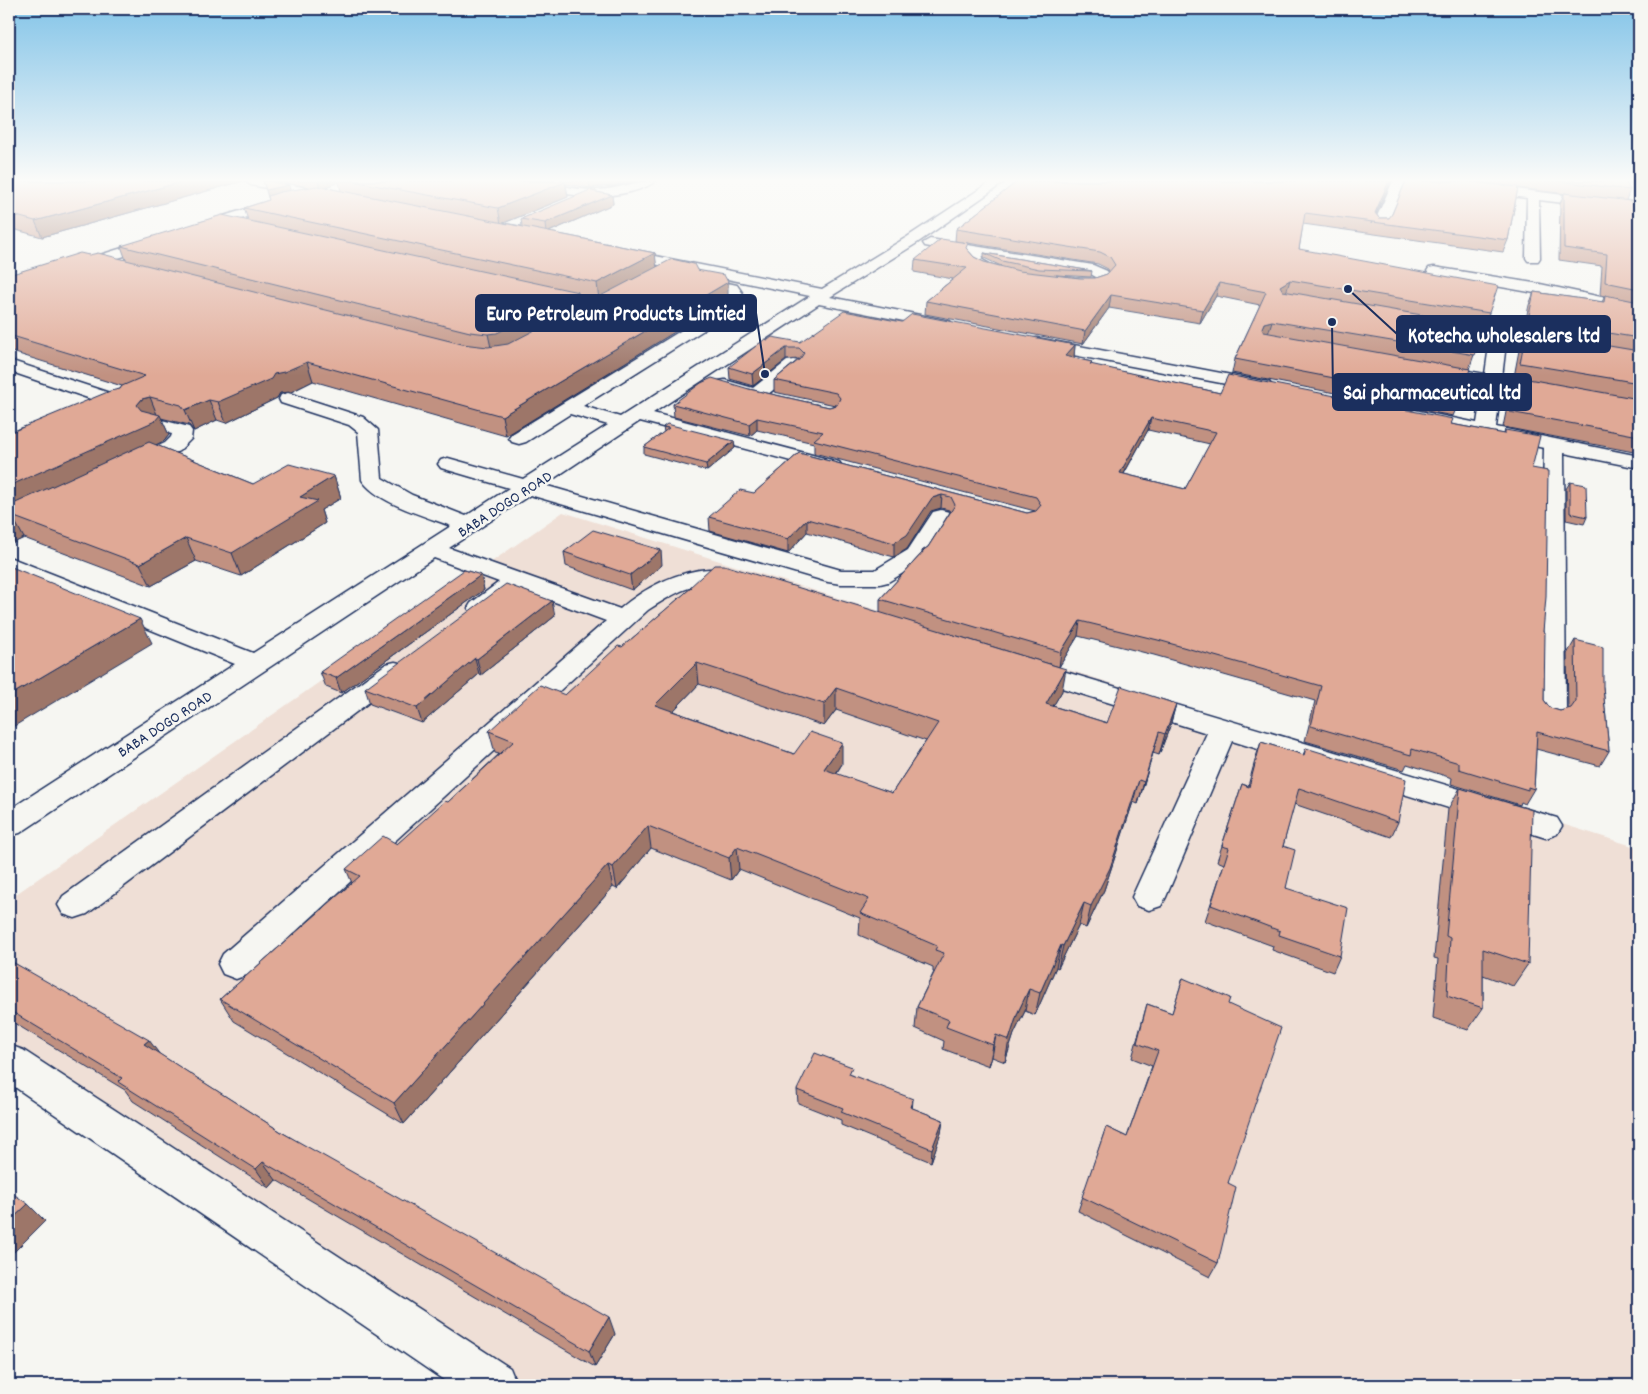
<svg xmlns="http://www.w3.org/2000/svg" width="1648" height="1394" font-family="Dekko,sans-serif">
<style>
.built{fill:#efdfd6}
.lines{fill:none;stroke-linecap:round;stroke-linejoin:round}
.minor-casing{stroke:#1b2f5e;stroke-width:3}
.minor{fill:#f6f6f2;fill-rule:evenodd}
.wall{fill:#c19181;stroke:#1b2f5e;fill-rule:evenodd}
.shaded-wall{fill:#9d7669;stroke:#1b2f5e}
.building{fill:#e0a996;stroke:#1b2f5e;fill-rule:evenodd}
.labels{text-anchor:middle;stroke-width:5;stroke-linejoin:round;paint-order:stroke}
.far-street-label{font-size:16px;fill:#1b2f5e;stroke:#f6f6f2}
.leader{fill:none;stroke:#1b2f5e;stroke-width:2}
.callout-dot{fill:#1b2f5e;stroke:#f6f6f2;stroke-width:2}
.callout{fill:#1b2f5e;stroke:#1b2f5e;stroke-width:2}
.callout-label{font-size:21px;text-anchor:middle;font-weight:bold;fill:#fff}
</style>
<rect width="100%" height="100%" fill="#f6f6f2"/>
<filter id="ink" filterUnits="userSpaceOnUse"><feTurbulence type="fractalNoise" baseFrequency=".02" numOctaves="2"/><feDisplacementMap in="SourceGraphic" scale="10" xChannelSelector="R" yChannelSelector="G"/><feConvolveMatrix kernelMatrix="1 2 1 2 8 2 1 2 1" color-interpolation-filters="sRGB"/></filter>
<g filter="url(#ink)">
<path class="built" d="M563 512 1639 848V1385H528L219 1185 9 1041V899Z"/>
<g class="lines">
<defs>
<g id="minor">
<path d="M245 181H271L333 193 339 197 333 201 251 185Z"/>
<path d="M514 181C522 181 530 180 537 181 558 184 577 191 598 190 618 189 635 181 655 181 649 187 638 190 630 192 591 201 555 193 516 184Z"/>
<path d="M992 181H1006L917 243 830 297 950 321 952 324 950 327 944 329 819 304 653 413 839 462 842 466 839 470 832 472 640 421 544 485 841 570H875L908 550 933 512 941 510 949 512 952 517 925 560 888 582 880 584H841L828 582 530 495 449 548 620 609C644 588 677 571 709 569 722 569 735 573 747 576L751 581 747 586C736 589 725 584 713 584 689 583 667 598 648 610L249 974 236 979 223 974 218 964 223 954 606 621 520 589C505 601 491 618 471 613L468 608 471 603 499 582 434 558 20 833 9 836V810L235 664 9 572V557L253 653 451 526C425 516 377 503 362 480L358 432 349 425 281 403 279 399 281 395 288 393 295 395 363 417 378 430 382 478 412 495 466 516 509 488 441 468 438 464 441 460 448 458 523 479 608 425 570 414 526 442 519 444 512 442 509 438 512 434 731 300 726 291 699 285 697 282 699 279 704 278 737 285 748 301 745 304 583 406 620 417 810 296 620 257 613 253 615 250 620 249 822 289 907 237Z"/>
<path d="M1393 181H1405L1387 225 1385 228H1375L1373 225Z"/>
<path d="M1411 181H1448L1639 204V212L1539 200 1540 258 1538 261H1528L1526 258 1527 198 1417 185Z"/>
<path d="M282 198 288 202 286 205 199 232 192 228 194 225Z"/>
<path d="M158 237 165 241 163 244 9 292V283Z"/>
<path d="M930 239 1093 265 1107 271 1111 278 1104 286 1071 290 1066 288 1063 285 1066 282 1095 279 1096 277 1089 273 983 256 981 259 993 266 1009 271 1011 274 1009 277C994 281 976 271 967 259L970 254 925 246 923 243Z"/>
<path d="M1434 267 1540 284 1639 305V315L1540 294 1429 274 1427 271 1429 268Z"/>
<path d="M543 289 608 304 610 307 608 310 602 312 538 297 535 294 538 291Z"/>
<path d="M1446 322 1505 331 1507 335 1502 377 1549 386 1555 387 1558 391 1555 395 1549 396 1501 388 1496 427 1639 456V468L1564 453 1566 715 1562 721 1552 724 1542 721 1538 715 1544 448 1415 422 1408 420 1406 416 1408 412 1415 410 1477 423 1483 385 1432 375 1426 374 1423 370 1426 366 1432 365 1485 374 1490 339 1440 330 1438 327 1440 324Z"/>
<path d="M1037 338 1263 381 1269 382 1272 386 1269 390 1263 391 1031 347 1029 343 1031 339Z"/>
<path d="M9 360 128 399 130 403 128 407 121 409 114 407 9 371Z"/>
<path d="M793 360 799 361 802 365 799 369 762 399C749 402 732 393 719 389L716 385 719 381 725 380 753 388 787 361Z"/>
<path d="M158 419 189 427 192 431 191 439 179 451 140 469 133 471 126 469 123 465 126 461 165 443 171 437 172 434 151 429 148 425 151 421Z"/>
<path d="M1029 661 1557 818 1562 826 1557 834 1546 838 1232 741 1166 897 1161 906 1149 910 1137 906 1132 897 1207 733 1020 675 1016 669 1020 663Z"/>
<path d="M395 662 404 664 408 670 404 676 87 914 75 918 63 914 58 905 63 896 386 664Z"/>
<path d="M9 1045 23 1050 510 1368 517 1385H451L9 1083Z"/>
</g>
</defs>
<use href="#minor" class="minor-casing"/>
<use href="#minor" class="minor"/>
</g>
<g class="wall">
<path d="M9 181H243L42 237 9 228Z"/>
<path d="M263 181 290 191 309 187 275 181H636L612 186 590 188 566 184 568 197 504 223 522 226 521 219 595 189 596 192 612 195 613 204 549 232 655 253 656 267 697 270 728 299 506 436 313 381 291 392 280 393 277 398 226 423 217 420 194 431 189 425 161 418 169 435 164 441 156 445 253 484 334 476 341 498 321 510 325 523 241 576 196 561 151 586 24 538 9 545V433L120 389 122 386 12 352 10 349H9V275L89 255 126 260 121 246 248 220 244 208 269 200ZM339 182 341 191 325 187ZM579 296 595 299 580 307Z"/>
<path d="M1018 181H1391L1376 214 1379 218H1389L1465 181H1625L1630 190 1626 200 1639 202V453L1503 427 1510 392 1516 378 1514 377 1520 345 1525 334 1523 333 1529 305 1534 292 1602 302 1605 296 1600 295 1602 266 1559 260 1560 204 1564 193 1575 195 1518 188 1508 240 1503 252 1303 224 1299 249 1489 313 1469 369 1459 402 1453 416 1232 373 1235 359 1260 305 1216 296 1200 323 1109 308 1083 344 925 314 926 301 953 279 914 272 915 260 967 249 974 257 984 262 1001 266 984 258V253L1092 271 1091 277 1056 275 1080 278H1095L1107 274 1109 272 1108 269 1098 264 955 241 956 229Z"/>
<path d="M1629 181H1639V197Z"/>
<path d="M902 322 1075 345 1074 357 1073 358 1092 362 1091 365 1220 393 1451 424 1504 434 1505 430 1532 468 1543 632 1544 700 1550 708 1560 711 1568 709 1567 654 1575 640 1603 687 1609 751 1600 766 1536 749 1534 789 1525 804 1521 802 1520 805 1451 784 1452 778 1407 764 1404 770 1305 741 1315 701 1154 655 1078 636 1059 667 944 632 1062 691 1053 706 1107 723 1176 704 1170 726 1159 755 1153 753 1138 804 1133 802 1104 890 1086 928 1079 925 1058 968 1056 967 1035 1015 1025 1011 1014 1034 1005 1062 992 1057 989 1066 943 1049 944 1041 915 1028 917 1007 934 972H933V967L859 935 860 918 739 869 731 880 651 848 617 889 613 887 404 1124 234 1021 220 999 352 883 346 869 397 844 448 802 499 754 495 753 489 731 565 695 622 647 690 589V587L880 613V599L922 553V551L928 547 950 512 949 510 941 508 931 511 907 549 894 557 807 532 788 553 710 531 709 517 754 493 799 453 1027 513 1035 511 814 453V443L757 430 750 436 674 417 673 404 749 389 829 407 835 405 774 392V380L799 359 786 360 753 386 730 379 729 367 800 342ZM1148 430 1210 444 1185 489 1124 474ZM699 684 824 726 836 710 926 741 892 793 836 774 842 764 794 754 673 711Z"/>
<path d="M663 427 734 441 735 448 707 471 644 454V447L664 432Z"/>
<path d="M1570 482 1587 517 1584 524 1566 520V489Z"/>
<path d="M564 552 662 565 632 590 566 566Z"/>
<path d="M481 575 484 590 341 693 326 687 320 672Z"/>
<path d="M555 616 481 675 479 674 422 723 370 704 365 688Z"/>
<path d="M1261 742 1303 755 1306 748 1398 822 1391 837 1294 804 1283 846 1286 888 1340 956 1333 972 1272 950 1273 946 1205 921 1224 864 1217 861 1242 784 1248 786 1256 757Z"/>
<path d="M1460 788 1528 964 1513 986 1483 975V1008L1468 1030 1433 1018 1438 959 1434 958 1448 809Z"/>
<path d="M9 960 159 1054 283 1133 615 1334 595 1367 276 1180 269 1188 133 1101 125 1090 9 1020Z"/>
<path d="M1183 978 1228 1004V1183L1218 1263 1210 1277 1078 1211 1106 1127 1127 1137 1152 1066 1132 1058 1147 1004 1172 1013Z"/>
<path d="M852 1075 912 1108 943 1120 941 1133 931 1162 841 1125V1120L798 1103 797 1090Z"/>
</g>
<g class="shaded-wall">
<path d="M185 181H243L42 237 35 221Z"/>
<path d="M318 181H339V182L320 189Z"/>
<path d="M589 181H636L612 186 590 188Z"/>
<path d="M1389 181H1391L1371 224 1375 213Z"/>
<path d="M565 182 568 197 501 224 498 208Z"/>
<path d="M289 185 291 195 269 200 266 190 275 188Z"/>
<path d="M612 195 613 204 546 233 545 223Z"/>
<path d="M655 253 657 269 599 300 597 283Z"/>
<path d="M1290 280 1286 293 1277 299 1280 286Z"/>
<path d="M728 282V299L506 436 502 416Z"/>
<path d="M1219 283 1216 296 1200 323 1203 310Z"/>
<path d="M578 292 581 309 492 352 488 334Z"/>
<path d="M1111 295 1109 308 1083 344 1085 331Z"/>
<path d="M1272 321 1268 334 1258 342 1264 323Z"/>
<path d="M1075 345 1074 357 1063 368 1065 356Z"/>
<path d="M786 348V360L753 386 752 374Z"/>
<path d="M307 362 313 381 291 392 280 393 277 398 226 423 218 402 274 374Z"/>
<path d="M150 397 158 417 160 415 169 435 164 441 9 513V486L137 405 142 399Z"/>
<path d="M209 400 217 420 194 431 185 410Z"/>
<path d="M757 418V430L750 436 749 424Z"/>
<path d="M1151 418 1148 430 1117 486 1120 473Z"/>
<path d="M734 441 735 448 707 471 706 464Z"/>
<path d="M334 476 341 498 321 510 325 523 241 576 232 553 300 497Z"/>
<path d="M942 495 941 508 931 511 907 549 894 557V543L932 498Z"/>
<path d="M12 516 24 538 9 545V517Z"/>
<path d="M807 519V532L788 553V539Z"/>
<path d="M186 538 196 561 151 586 140 564Z"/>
<path d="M661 550 662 565 632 590 630 575Z"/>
<path d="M481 575 484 590 341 693 336 678Z"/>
<path d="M552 601 555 616 481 675 477 659Z"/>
<path d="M140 619 152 643 11 728 9 725V696Z"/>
<path d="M1080 621 1078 636 1059 667 1061 652Z"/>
<path d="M475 658 479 674 422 723 417 708Z"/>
<path d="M697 663 699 684 658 727 655 705Z"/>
<path d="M1066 669 1062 691 1042 725 1046 704Z"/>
<path d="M836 688V710L824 726V704Z"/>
<path d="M1176 704 1170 726 1159 755 1165 734Z"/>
<path d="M1159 732 1153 753 1138 804 1144 782Z"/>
<path d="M842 743V764L824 791V769Z"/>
<path d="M1139 780 1133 802 1104 890 1086 928 1091 906Z"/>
<path d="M648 826 651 848 617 889 613 867Z"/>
<path d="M737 847 739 869 731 880 729 858Z"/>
<path d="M608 865 613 887 404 1124 394 1103Z"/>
<path d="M1084 903 1079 925 1058 968 1063 946Z"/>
<path d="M1061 945 1056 967 1035 1015 1040 993Z"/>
<path d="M1029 989 1025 1011 1014 1034 1005 1062 1009 1040 1018 1012Z"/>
<path d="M996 1035 992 1057 989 1066 993 1045Z"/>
<path d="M149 1040 163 1059 144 1044Z"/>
<path d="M913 1099 912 1112 910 1107Z"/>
<path d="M943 1120 941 1133 931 1162 932 1149Z"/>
<path d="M263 1162 276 1180 269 1188 256 1169Z"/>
<path d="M9 1165 14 1170 9 1175Z"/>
<path d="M28 1204 45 1221 9 1257V1222Z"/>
<path d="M609 1317 615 1334 595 1367 589 1351Z"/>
</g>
<g class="building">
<path d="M9 181H185L35 221 9 214Z"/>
<path d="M263 181H268L289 185 275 188 266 190Z"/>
<path d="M352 181H563L565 182 498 208Z"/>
<path d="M1018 181H1389L1375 213 1379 218H1389L1392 214 1406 181H1464L1518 187 1508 240 1305 213 1299 249 1498 286 1489 313 1290 280 1280 286 1283 291 1485 326 1475 355 1272 321 1264 323 1262 328 1264 332 1470 369 1459 402 1235 359 1266 292 1219 283 1203 310 1111 295 1085 331 926 301 967 268 915 260 941 239 968 243 966 248 974 257 984 262 1019 271 1080 278H1095L1107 274 1115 265 1110 257 1100 252 956 229Z"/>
<path d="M1558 181H1625L1630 190Z"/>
<path d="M317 186 655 253 597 283 244 208 269 200 268 196 280 192Z"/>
<path d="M595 189 591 191 612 195 545 223 521 219 590 190Z"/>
<path d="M1564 193 1639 202V289L1605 282 1607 254 1564 248Z"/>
<path d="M222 215 578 292 497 333 488 334 470 332 121 246Z"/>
<path d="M80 253 89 255 98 253 462 344 488 347 508 344 672 259 694 264 697 270 724 275 728 282 502 416 307 362 284 372 274 374 271 379 218 402 209 400 185 410 181 405 150 397 142 399 137 405 141 410 160 415 155 421 9 486V433L110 391 120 389 122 386 145 376 9 335V275Z"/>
<path d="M984 253 1092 271 1039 269 1002 261Z"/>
<path d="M1534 292 1604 302 1605 295 1639 302V338L1528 320Z"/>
<path d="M844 311 902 322 912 314 1075 345 1065 356 1092 362 1090 364 1220 393 1228 375 1453 419 1451 424 1505 434V430L1540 436 1532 468 1548 471 1546 597 1543 632H1545L1544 700 1550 708 1560 711 1571 708 1576 701 1575 640 1603 647V687L1609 751 1537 732 1534 789 1528 787V790L1459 769V763L1412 749 1411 755 1311 726 1321 686 1158 640 1080 621 1061 652 880 599 924 551H922L928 547 955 505 951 497 942 495 932 498 907 535 894 543 807 519 788 539 709 517 740 490 754 493 799 453 1027 513 1036 511 1041 505 1036 497 814 440 823 432 757 418 749 424 673 404 701 383 712 378 749 389 829 407 837 405 840 398 836 393 774 380 800 359 804 353 799 348H786L752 374 729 367 765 339 768 340 772 337 800 342ZM1151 418 1216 432 1185 489 1120 473Z"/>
<path d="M1526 332 1639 351V383L1520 363Z"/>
<path d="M1517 377 1639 399V436L1510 412Z"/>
<path d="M667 424 734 441 706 464 644 447 669 428 663 427Z"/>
<path d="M149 442 253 484 289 464 334 476 300 497 318 501 232 553 186 538 140 564 12 516 9 517V506Z"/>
<path d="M1570 482 1586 485 1587 517 1570 513Z"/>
<path d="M593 530 661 550 630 575 564 552Z"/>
<path d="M714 565H724L1066 669 1046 704 1107 723 1121 686 1176 704 1165 734 1159 732 1144 782 1139 780 1110 868 1091 906 1084 903 1063 946 1061 945 1040 993 1029 989 1018 1012 1009 1040 996 1035 993 1045 946 1027 949 1020 917 1007 944 953 935 950 937 946 860 913 869 899 737 847 729 858 648 826 613 867 608 865 394 1103 220 999 360 876 346 869 383 836 397 844 445 801 448 802 514 741 489 731 540 685 565 695 618 646 622 647 692 587H690ZM697 663 824 704 836 688 938 723 892 793 824 769 842 743 810 732 794 754 655 705Z"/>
<path d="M9 566 140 619 9 696Z"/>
<path d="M464 570 481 575 336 678 320 672Z"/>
<path d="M506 584 552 601 477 659 475 658 417 708 365 688Z"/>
<path d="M1261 742 1304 755 1306 748 1406 779 1398 822 1299 788 1283 846 1295 850 1286 888 1348 908 1340 956 1279 935 1280 931 1211 905 1229 848 1222 846 1242 784 1249 787Z"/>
<path d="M1460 788 1532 810 1528 964 1483 949V1008L1447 996 1450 938 1446 936Z"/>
<path d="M9 960 149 1040 144 1044 283 1133 609 1317 589 1351 263 1162 256 1169 118 1082 122 1078 9 1010Z"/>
<path d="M1183 978 1230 998 1228 1004 1281 1028 1228 1183 1236 1187 1218 1263 1082 1197 1106 1127 1127 1137 1158 1051 1137 1043 1147 1004 1172 1013Z"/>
<path d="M815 1053 852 1067 849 1074 913 1099 910 1107 943 1120 932 1149 841 1112 843 1108 797 1090Z"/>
<path d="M9 1191 28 1204 9 1222Z"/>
</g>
</g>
<linearGradient id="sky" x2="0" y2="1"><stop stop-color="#83c4e8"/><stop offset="0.48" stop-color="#fbfbf9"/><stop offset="1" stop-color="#fbfbf9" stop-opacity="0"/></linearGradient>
<rect width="1648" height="376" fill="url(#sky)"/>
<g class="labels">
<g class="far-street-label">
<text transform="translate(504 503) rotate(-33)" y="6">BABA DOGO ROAD</text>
<text transform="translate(164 723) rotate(-33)" y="6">BABA DOGO ROAD</text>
</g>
</g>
<path class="leader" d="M765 374L756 313M1348 289L1397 334M1332 322L1333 392"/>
<g class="callout-dot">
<circle cx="765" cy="374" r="5"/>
<circle cx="1348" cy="289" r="5"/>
<circle cx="1332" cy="322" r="5"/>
</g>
<g class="callout">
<rect x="476" y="295" width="280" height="36" rx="5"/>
<rect x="1397" y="316" width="213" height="36" rx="5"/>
<rect x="1333" y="374" width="198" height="36" rx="5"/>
</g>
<g class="callout-label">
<text x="616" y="320">Euro Petroleum Products Limtied</text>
<text x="1504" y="342">Kotecha wholesalers ltd</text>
<text x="1432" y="399">Sai pharmaceutical ltd</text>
</g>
<rect width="1648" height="1394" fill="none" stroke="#f6f6f2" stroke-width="30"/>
<rect x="15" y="15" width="1618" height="1364" fill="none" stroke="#1b2f5e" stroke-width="2" filter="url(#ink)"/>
</svg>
